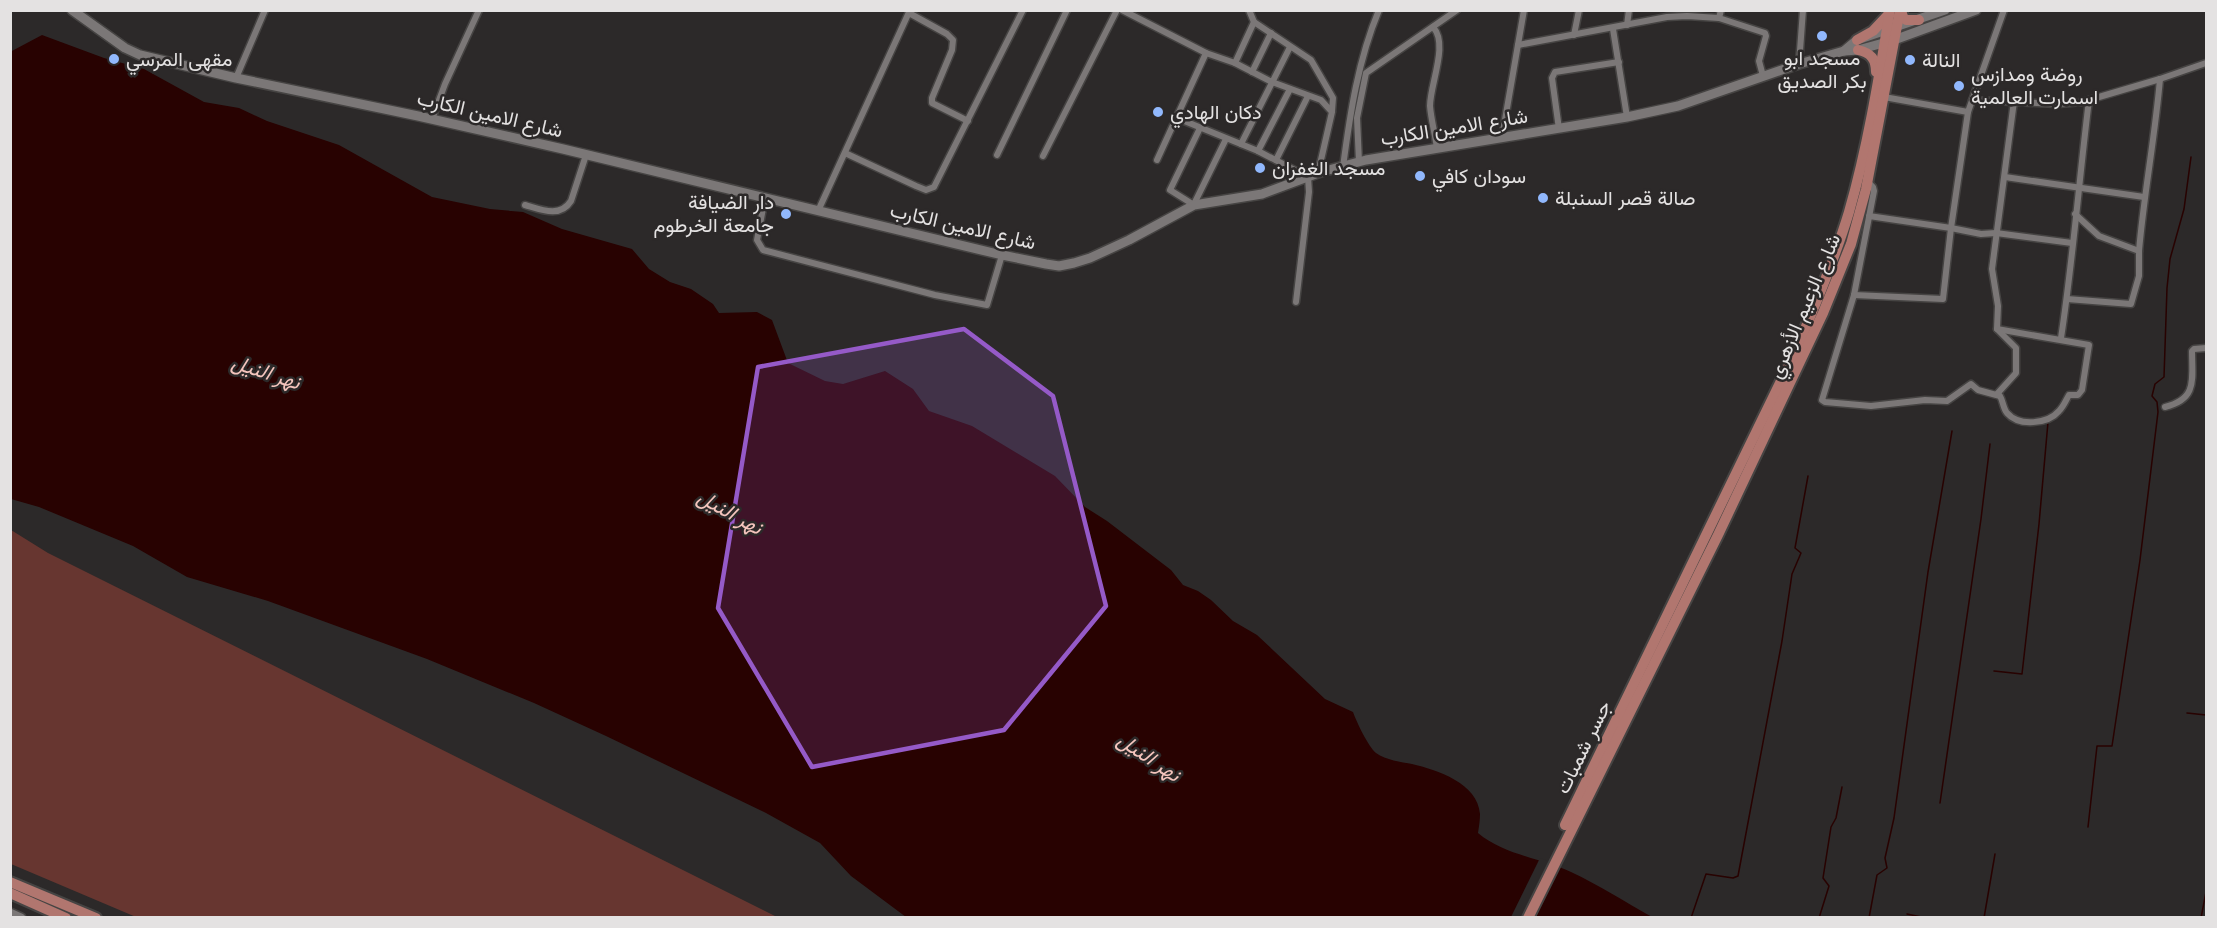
<svg xmlns="http://www.w3.org/2000/svg" width="2217" height="928" font-family="Georgia,Vazirmatn,serif">
<style>
.green{fill:#673630}
.water{fill:#280201}
.pier{fill:#2c2929}
.lines{fill:none;stroke-linecap:round;stroke-linejoin:round}
.stream{stroke:#280201;stroke-width:1.5}
.street-casing{stroke:#464443;stroke-width:9}
.secondary-casing{stroke:#464443;stroke-width:12}
.primary-casing{stroke:#464443;stroke-width:14}
.street{stroke:#7b7777;stroke-width:6}
.secondary{stroke:#7b7777;stroke-width:9}
.primary{stroke:#b1766f;stroke-width:10}
.marked{fill:#955ac8;fill-opacity:0.2;stroke:#955ac8;stroke-width:4.5;stroke-linejoin:round}
.poi-dot{fill:#91b8fd;stroke:#2c2929;stroke-width:2}
.labels{text-anchor:middle;stroke-width:5;stroke-linejoin:round;paint-order:stroke}
.poi-label{font-size:20px;fill:#e4e2e2;stroke:#2c2929;text-anchor:start}
.street-label{font-size:20px;fill:#e4e2e2;stroke:#2c2929}
.water-label{font-size:21px;font-style:italic;fill:#f5c5bd;stroke:#2c2929}
</style>
<rect width="100%" height="100%" fill="#2c2929"/>
<path class="green" d="M11 530 48 553 777 917H136L11 864Z"/>
<path class="water" d="M42 35 104 58 144 69 204 102 239 108 267 121 339 145 432 197 490 209 523 212 562 229 632 249 649 269 670 282 691 289 713 304 719 313 757 312 772 320 788 363 825 381 843 384 885 371 913 389 929 411 972 426 1055 476 1085 507 1107 521 1171 570 1183 585 1198 591 1211 600 1233 621 1257 635 1325 699 1353 712C1357 723 1368 746 1376 753 1386 760 1401 762 1412 764 1437 770 1478 783 1480 814 1480 820 1479 826 1478 833 1504 855 1541 858 1571 872 1599 885 1625 902 1652 917H906L851 876 820 843 766 813 606 736 534 703 427 659 268 601 187 577 133 546 39 507 11 499 10 52Z"/>
<path class="pier" d="M1540 858 1560 865 1534 918 1511 917Z"/>
<g class="lines">
<g class="stream">
<path d="M1994 671 2022 674 2039 524 2048 422"/>
<path d="M2187 713 2206 715"/>
<path d="M1940 803 1981 519 1990 444"/>
<path d="M2088 827 2097 746H2112L2140 560 2158 412 2157 402 2152 396 2155 384 2164 377 2167 288 2170 259 2184 209 2191 157"/>
<path d="M1907 914 1926 918"/>
<path d="M1691 918 1706 874 1733 878 1738 876 1782 641 1792 574 1801 553 1795 548 1808 476"/>
<path d="M1819 918 1829 886 1823 878 1831 827 1836 818 1842 787"/>
<path d="M1869 918 1877 875 1887 868 1885 858 1894 818 1928 572 1952 431"/>
<path d="M1984 918 1995 854"/>
<path d="M2201 918 2206 892"/>
</g>
<defs>
<g id="street">
<path d="M1122 10 1206 53 1235 63 1272 82 1321 100 1332 112 1318 173"/>
<path d="M1249 10 1254 22 1311 60 1333 98 1332 111"/>
<path d="M1721 10 1719 18 1765 33 1766 36 1759 61 1763 76"/>
<path d="M909 13 947 34 953 40 952 50 932 98V103L968 121"/>
<path d="M1627 25 1629 10"/>
<path d="M1433 27C1449 44 1430 84 1430 106 1431 119 1435 134 1437 148"/>
<path d="M1613 29 1627 117"/>
<path d="M1574 35 1579 10"/>
<path d="M1518 45 1667 17 1687 16 1719 18"/>
<path d="M1235 63 1254 22"/>
<path d="M1799 64 1803 10"/>
<path d="M1252 72 1271 33"/>
<path d="M236 78 265 10"/>
<path d="M1884 97 1968 112"/>
<path d="M1972 100 2058 104 2082 102 2160 79 2206 63"/>
<path d="M1177 118 1258 151 1308 177 1309 192 1296 302"/>
<path d="M432 119 445 84 479 10"/>
<path d="M1559 129 1552 78 1555 72 1619 62"/>
<path d="M1502 137 1524 10"/>
<path d="M1241 144 1290 47"/>
<path d="M1258 151 1290 89"/>
<path d="M845 153 916 186 926 190 934 187 1023 10"/>
<path d="M997 155 1067 10"/>
<path d="M1043 156 1117 10"/>
<path d="M1157 160 1206 53"/>
<path d="M1276 160 1308 96"/>
<path d="M1359 162 1357 118 1366 73 1457 10"/>
<path d="M1343 167C1350 114 1358 60 1379 10"/>
<path d="M2005 177 2144 197"/>
<path d="M1868 182 1873 187 1874 191 1854 295 1822 400 1825 402 1871 406 1925 400 1947 401 1971 384 1978 390 2000 396C2003 401 2003 408 2007 413 2019 427 2048 424 2059 411 2064 406 2066 400 2069 395H2078L2082 390 2089 345 1997 329"/>
<path d="M765 198 757 240 763 250 935 295 987 305 1002 255"/>
<path d="M1194 204 1226 139"/>
<path d="M525 205C542 210 560 218 571 201L586 155"/>
<path d="M1194 205 1170 190 1200 128"/>
<path d="M818 211 910 10"/>
<path d="M1869 216 1951 228 1981 234 1996 233 2072 243"/>
<path d="M2139 251C2144 193 2155 137 2160 79"/>
<path d="M1854 295 1943 299 1951 228 1968 112 2004 10"/>
<path d="M2067 299 2131 304 2139 276V251L2099 236 2075 214"/>
<path d="M2061 338C2073 260 2079 180 2089 100"/>
<path d="M1997 394 2016 373V348L1997 329 1998 306 1992 269 2014 101"/>
<path d="M2165 407C2198 399 2192 379 2192 351L2194 349 2206 348"/>
</g>
<g id="secondary">
<path d="M72 10 125 48 140 55 236 78 418 116 563 149 1002 255 1046 264 1059 266 1074 263 1090 258 1129 240 1194 205 1262 194 1321 172 1366 160 1627 117 1678 106 1799 64 1844 51 1858 50 1894 40 1976 10"/>
<path d="M1844 51 1857 40 1945 10"/>
<path d="M10 913 21 918"/>
</g>
<g id="primary">
<path d="M1901 10 1903 17 1906 20H1919"/>
<path d="M1857 40 1873 31 1888 15"/>
<path d="M1858 50C1871 53 1876 59 1876 72"/>
<path d="M1565 825 1797 348C1816 303 1835 258 1849 212 1868 146 1879 77 1890 10"/>
<path d="M10 882 96 918"/>
<path d="M10 893 66 918"/>
<path d="M1528 918 1718 535 1823 313 1851 244 1866 189 1900 10"/>
</g>
</defs>
<use href="#street" class="street-casing"/>
<use href="#secondary" class="secondary-casing"/>
<use href="#primary" class="primary-casing"/>
<use href="#street" class="street"/>
<use href="#secondary" class="secondary"/>
<use href="#primary" class="primary"/>
</g>
<path class="marked" d="M964 329 1053 396 1106 606 1004 730 812 767 718 608 758 367Z"/>
<g class="poi-dot">
<circle cx="1822" cy="36" r="6"/>
<circle cx="114" cy="59" r="6"/>
<circle cx="1910" cy="60" r="6"/>
<circle cx="1959" cy="86" r="6"/>
<circle cx="1158" cy="112" r="6"/>
<circle cx="1260" cy="168" r="6"/>
<circle cx="1420" cy="176" r="6"/>
<circle cx="1543" cy="198" r="6"/>
<circle cx="786" cy="214" r="6"/>
</g>
<g class="labels">
<g class="poi-label">
<text x="1822" y="65" text-anchor="middle">مسجد ابو<tspan x="1822" dy="23">بكر الصديق</tspan></text>
<text x="126" y="66">مقهى المرسي</text>
<text x="1922" y="67">النالة</text>
<text x="1971" y="81">روضة ومدازس<tspan x="1971" dy="23">اسمارت العالمية</tspan></text>
<text x="1170" y="119">دكان الهادي</text>
<text x="1272" y="175">مسجد الغفران</text>
<text x="1432" y="183">سودان كافي</text>
<text x="1555" y="205">صالة قصر السنبلة</text>
<text x="774" y="209" text-anchor="end">دار الضيافة<tspan x="774" dy="23">جامعة الخرطوم</tspan></text>
</g>
<g class="street-label">
<text transform="translate(490 114) rotate(13)" y="7">شارع الامين الكارب</text>
<text transform="translate(1454 127) rotate(-9)" y="7">شارع الامين الكارب</text>
<text transform="translate(963 226) rotate(13)" y="7">شارع الامين الكارب</text>
<text transform="translate(1804 306) rotate(-67)" y="7">شارع الزعيم الأزهري</text>
<text transform="translate(1583 747) rotate(-64)" y="7">جسر شمبات</text>
</g>
<g class="water-label">
<text transform="translate(266 372) rotate(18)" y="7">نهر النيل</text>
<text transform="translate(730 512) rotate(29)" y="7">نهر النيل</text>
<text transform="translate(1149 757) rotate(34)" y="7">نهر النيل</text>
</g>
</g>
<rect width="2217" height="928" fill="none" stroke="#e4e2e2" stroke-width="24"/>
</svg>
